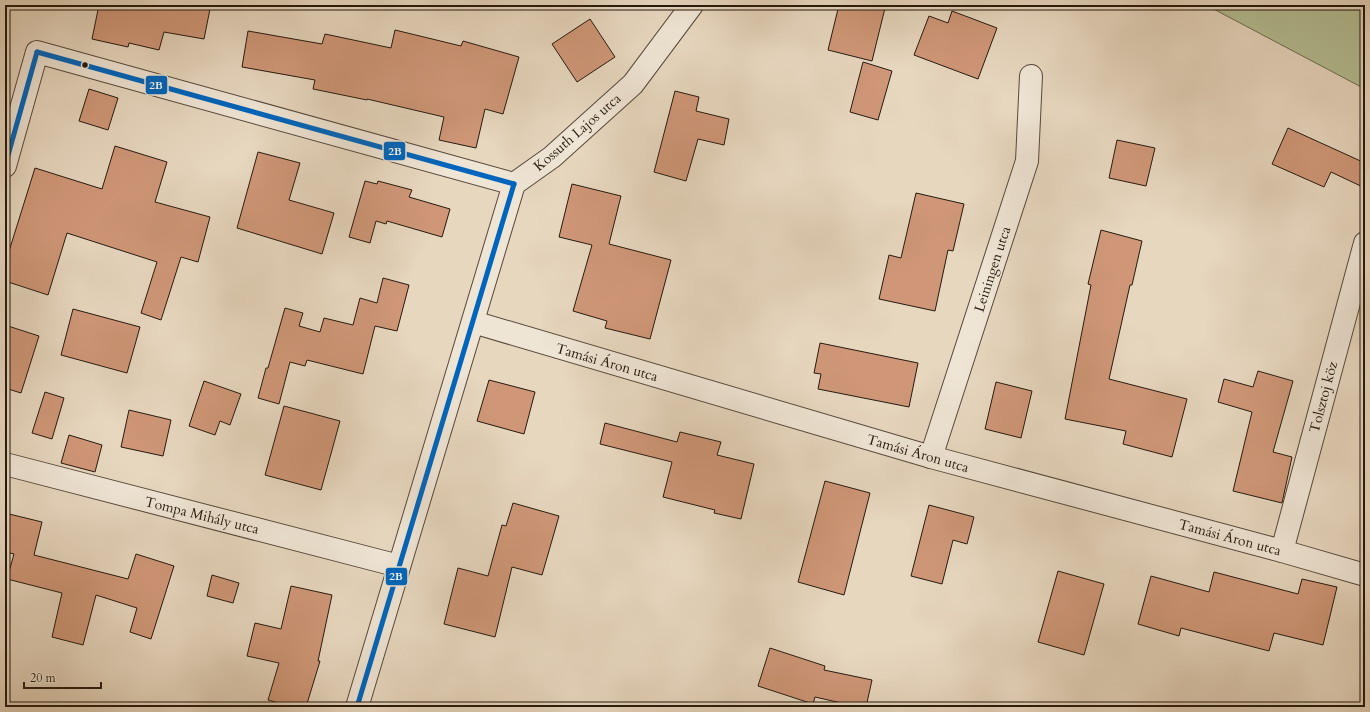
<svg xmlns="http://www.w3.org/2000/svg" width="1370" height="712" viewBox="0 0 1370 712" font-family="Cardo,serif">
<style>
.green{fill:#b4be93;stroke:#6c6c50}
.building{fill:#cf9778;stroke:#25190e}
.lines{fill:none;stroke-linecap:round;stroke-linejoin:round}
.minor-casing{stroke:#56483a;stroke-width:24}
.minor{stroke:#efe5d5;stroke-width:22}
.bus-1-casing{stroke:#efe5d5;stroke-width:8}
.bus-1{stroke:#0065bd;stroke-width:5}
.bus-dot{fill:#25190e;stroke:#efe5d5;stroke-width:1.5}
.labels{text-anchor:middle;stroke-width:3;stroke-linejoin:round;paint-order:stroke}
.street-label{font-size:14px;fill:#25190e;stroke:#efe5d5}
.line-badge{stroke:#efe5d5;stroke-width:1.5}
.badge-label{font-size:11px;text-anchor:middle;font-weight:bold;fill:#fff}
</style>
<rect width="100%" height="100%" fill="#e7d7bf"/>
<filter id="stains"><feTurbulence type="fractalNoise" baseFrequency=".005" numOctaves="4"/><feColorMatrix values="0 0 0 0 .2 0 0 0 0 .09 0 0 0 0 .02 0 0 0 .5 -.17"/></filter>
<radialGradient id="worn" r=".72"><stop offset=".6" stop-color="#630" stop-opacity="0"/><stop offset="1" stop-color="#630" stop-opacity=".3"/></radialGradient>
<!-- green -->
<path class="green" d="M1206 5H1365V89Z"/>
<!-- building -->
<g class="building">
<path d="M99 5H191L210 9 204 39 164 32 159 50 129 43 128 47 92 39Z"/>
<path d="M839 5H873L885 8 872 61 828 50Z"/>
<path d="M952 11 997 28 978 79 914 55 929 16 948 23Z"/>
<path d="M590 19 615 57 577 82 552 44Z"/>
<path d="M395 30 461 46 463 41 519 57 503 114 485 109 476 148 439 140 444 117 367 99V100L313 89 315 80 242 67 248 31 322 44 325 34 391 48Z"/>
<path d="M863 62 892 71 878 120 850 112Z"/>
<path d="M89 89 118 98 108 130 79 121Z"/>
<path d="M675 91 699 97 696 111 729 119 724 145 698 139 686 181 654 172Z"/>
<path d="M1288 128 1365 163V188L1331 172 1324 187 1272 164Z"/>
<path d="M1117 140 1155 148 1146 186 1109 178Z"/>
<path d="M115 146 167 162 155 202 210 217 198 262 181 257 161 320 141 313 157 262 67 233 48 295 5 281V264L35 168 102 189Z"/>
<path d="M258 152 300 163 289 200 334 213 322 254 237 228Z"/>
<path d="M365 181 377 184 378 181 412 190 409 197 450 209 442 237 387 221 386 224 376 221 370 243 349 237Z"/>
<path d="M572 184 621 196 609 244 671 260 650 339 605 328 607 321 573 311 592 245 559 237Z"/>
<path d="M916 193 964 204 953 251 948 250 935 311 879 299 889 255 901 258Z"/>
<path d="M1101 230 1142 241 1132 285H1130L1109 379 1187 399 1172 457 1123 444 1126 431 1065 419 1091 285 1088 284Z"/>
<path d="M383 278 409 285 397 331 375 326 363 374 307 360 305 366 290 362 279 404 258 398 266 368H268L285 308 303 313 299 326 320 332 324 318 353 325 360 298 377 303Z"/>
<path d="M73 309 140 327 127 373 61 355Z"/>
<path d="M5 325 39 336 21 393 5 388Z"/>
<path d="M820 343 918 363 909 407 818 389 821 374 814 373Z"/>
<path d="M1258 371 1293 381 1273 452 1292 457 1282 503 1233 491 1252 412 1218 402 1224 379 1253 387Z"/>
<path d="M489 380 535 392 524 434 477 421Z"/>
<path d="M204 381 241 394 230 425 220 421 215 435 189 426Z"/>
<path d="M996 382 1032 391 1021 438 985 429Z"/>
<path d="M45 392 64 398 52 439 32 433Z"/>
<path d="M284 406 340 421 321 490 265 475Z"/>
<path d="M129 410 171 420 163 456 121 447Z"/>
<path d="M605 423 677 442 680 432 721 442 717 455 754 464 741 519 714 513 715 510 663 497 672 462 600 444Z"/>
<path d="M69 435 102 445 95 472 61 463Z"/>
<path d="M825 481 870 493 844 595 798 582Z"/>
<path d="M513 503 559 516 542 575 512 567 495 637 444 624 458 568 488 576 502 525 506 526Z"/>
<path d="M929 505 974 517 967 544 953 540 942 584 911 576Z"/>
<path d="M5 513 42 522 34 555 128 579 136 554 174 566 151 639 130 632 137 608 96 595 83 645 52 637 62 593 7 579 14 554 5 552Z"/>
<path d="M1058 571 1104 584 1084 655 1038 642Z"/>
<path d="M1214 572 1298 594 1302 579 1337 587 1323 645 1274 633 1269 651 1181 628 1179 636 1138 624 1151 576 1209 592Z"/>
<path d="M212 575 239 583 233 603 207 596Z"/>
<path d="M291 586 332 595 318 661H320L306 707H293L268 700 279 663 247 656 255 623 281 629Z"/>
<path d="M770 648 825 666 824 670 872 680 866 707H859L815 697 813 704 758 686Z"/>
</g>
<g class="lines">
<!-- minor casing -->
<g class="minor-casing">
<g id="minor">
<path d="M5 166 37 52 514 184"/>
<path d="M473 322 931 457 1282 551 1365 575"/>
<path d="M931 457 1027 161 1031 76"/>
<path d="M5 464 399 566"/>
<path d="M1282 551 1365 243"/>
<path d="M357 707 514 184 552 157 633 84 692 5"/>
</g>
</g>
<!-- minor -->
<use href="#minor" class="minor"/>
<!-- bus-1 casing -->
<g class="bus-1-casing">
<g id="bus-1">
<path d="M37 52 514 184"/>
<path d="M5 166 37 52"/>
<path d="M357 707 514 184"/>
</g>
</g>
<!-- bus-1 -->
<use href="#bus-1" class="bus-1"/>
</g>
<!-- markers -->
<circle class="bus-dot" cx="85" cy="65" r="3.5"/>
<g class="labels">
<!-- street labels -->
<g class="street-label">
<text transform="translate(577 132) rotate(-41)" y="5">Kossuth Lajos utca</text>
<text transform="translate(992 269) rotate(-72)" y="5">Leiningen utca</text>
<text transform="translate(607 362) rotate(16)" y="5">Tamási Áron utca</text>
<text transform="translate(1323 397) rotate(-75)" y="5">Tolsztoj köz</text>
<text transform="translate(918 453) rotate(16)" y="5">Tamási Áron utca</text>
<text transform="translate(202 515) rotate(14)" y="5">Tompa Mihály utca</text>
<text transform="translate(1230 537) rotate(15)" y="5">Tamási Áron utca</text>
</g>
</g>
<g class="line-badge">
<rect x="145" y="75" width="23" height="20" rx="4" fill="#0065bd"/>
<rect x="383" y="141" width="23" height="20" rx="4" fill="#0065bd"/>
<rect x="385" y="567" width="23" height="19" rx="4" fill="#0065bd"/>
</g>
<g class="badge-label">
<text x="156" y="89">2B</text>
<text x="395" y="155">2B</text>
<text x="396" y="580">2B</text>
</g>
<!-- margin -->
<rect width="1370" height="712" fill="none" stroke="#e7d7bf" stroke-width="20"/>
<rect x="6" y="6" width="1358" height="700" fill="none" stroke="#25190e" stroke-width="2"/>
<rect x="10" y="10" width="1350" height="692" fill="none" stroke="#25190e"/>
<!-- scale -->
<path d="M24 682v6h77v-6" fill="none" stroke="#25190e" stroke-width="2"/>
<text x="30" y="682" font-size="12" fill="#25190e" stroke="#efe5d5" stroke-width="3" paint-order="stroke">20 m</text>
<rect width="100%" height="100%" filter="url(#stains)"/>
<rect width="100%" height="100%" fill="url(#worn)"/>
</svg>
